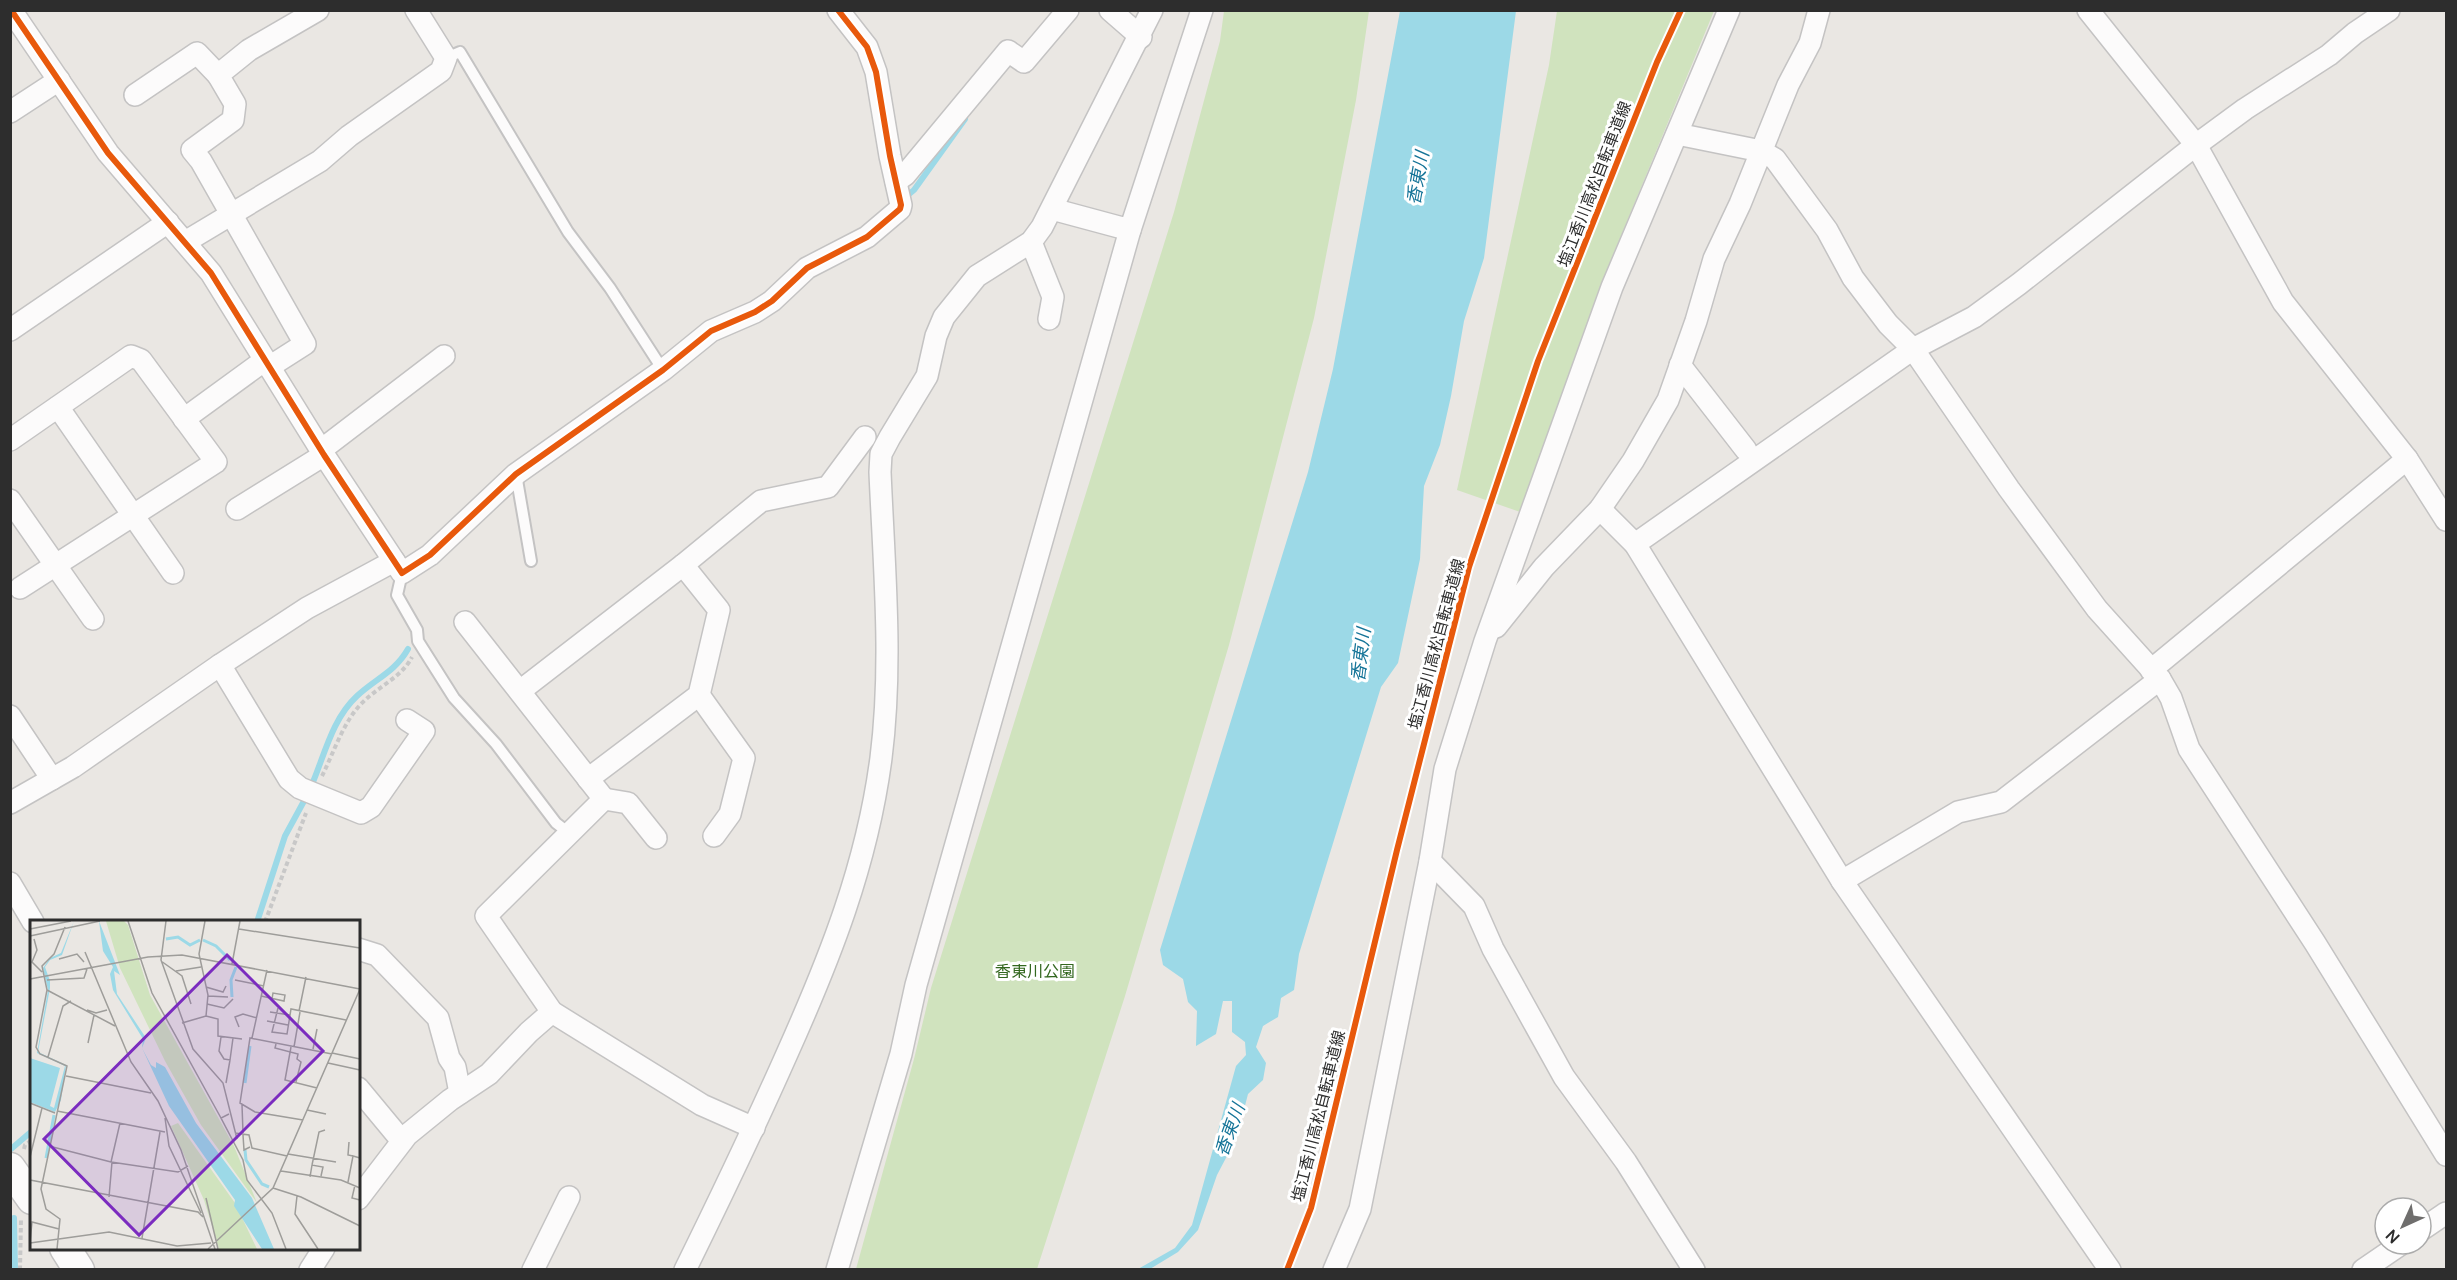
<svg xmlns="http://www.w3.org/2000/svg" width="2457" height="1280" viewBox="0 0 2457 1280" font-family="Manrope,'Noto Sans JP',sans-serif">
<style>
.green{fill:#d0e3be}
.water{fill:#9cd9e7}
.lines{fill:none;stroke-linecap:round;stroke-linejoin:round}
.stream{stroke:#9cd9e7;stroke-width:6}
.service-casing{stroke:#c4c3c3;stroke-width:14}
.minor-casing{stroke:#c4c3c3;stroke-width:24}
.secondary-casing{stroke:#c4c3c3;stroke-width:33}
.path{stroke:#c8c8c8;stroke-width:4;stroke-dasharray:4.5 3;stroke-linecap:butt}
.service{stroke:#fcfbfb;stroke-width:10}
.minor{stroke:#fcfbfb;stroke-width:21}
.secondary{stroke:#fcfbfb;stroke-width:30}
.cycleway-casing{stroke:#fff;stroke-width:10}
.cycleway{stroke:#e8590c;stroke-width:6}
.labels{text-anchor:middle;stroke-width:6;stroke-linejoin:round;paint-order:stroke}
.street-label{font-size:16px;fill:#2d2d2d;stroke:#fff}
.park-label{font-size:16px;fill:#33671f;stroke:#fff}
.water-label{font-size:18px;font-style:italic;fill:#157498;stroke:#fff}
.inset-river{fill:none;stroke:#9cd9e7;stroke-width:3}
.inset-road{fill:none;stroke:#9e9d9a;stroke-width:1.5}
.view{fill:#7b2cbf;fill-opacity:0.15;stroke:#7b2cbf;stroke-width:3}
.inset-edge{fill:none;stroke:#2d2d2d;stroke-width:3}
</style>
<rect width="100%" height="100%" fill="#eae7e3"/>
<!-- green -->
<g class="green">
<path d="M1224 11H1369L1356 100 1314 318 1229 645 1125 996 1037 1269H856L914 1059 931 988 1174 212 1220 41Z"/>
<path d="M1557 11H1714L1602 282 1523 513 1457 490 1549 65Z"/>
</g>
<!-- water -->
<path class="water" d="M1400 11H1516L1484 258 1464 321 1451 396 1440 445 1424 486 1420 559 1398 663 1381 687 1299 954 1294 990 1281 998 1278 1017 1263 1026 1256 1047 1266 1063 1263 1080 1248 1094 1237 1137 1217 1175 1198 1230 1178 1252 1150 1269H1138L1175 1248 1192 1225 1236 1066 1246 1055 1245 1042 1232 1032V1001H1223L1216 1034 1196 1046 1197 1011 1188 1002 1183 979 1163 965 1160 950 1308 472 1333 369Z"/>
<g class="lines">
<!-- stream -->
<g class="stream">
<path d="M903 199 914 190 965 119"/>
<path d="M313 782C325 753 333 718 357 696 375 679 395 672 408 649"/>
<path d="M257 922 285 836 304 801"/>
<path d="M11 1149 32 1131"/>
<path d="M14 1218 15 1270"/>
</g>
<!-- service casing -->
<g class="service-casing">
<g id="service">
<path d="M446 58 460 52 568 232 610 288 663 370"/>
<path d="M516 474 531 561"/>
<path d="M402 573 397 595 417 630 418 641 454 698 496 744 556 823 569 833"/>
</g>
</g>
<!-- minor casing -->
<g class="minor-casing">
<g id="minor">
<path d="M11 10 108 153 211 273 324 455 402 573 430 555 516 474 663 370 711 331 755 312 772 301 807 268 867 237 900 209 901 205 890 156 876 72 867 47 838 10"/>
<path d="M1110 10 1141 37"/>
<path d="M2088 10 2196 145 2283 302 2407 459 2446 520"/>
<path d="M135 95 197 53 218 75"/>
<path d="M10 112 59 80"/>
<path d="M1677 134 1761 151 1775 159 1827 230 1853 278 1888 324 1913 349 2009 489 2097 609 2160 679 2171 698 2189 749 2315 943 2446 1155"/>
<path d="M896 181 905 175 1008 51 1024 62 1068 10"/>
<path d="M1052 209 1130 230 1202 10"/>
<path d="M185 242 320 161 349 136 441 71 446 58 416 10"/>
<path d="M1031 242 1053 297 1049 319"/>
<path d="M10 330 168 222"/>
<path d="M1680 365 1746 450"/>
<path d="M269 367 305 344 201 161 192 150 233 120 235 104 218 75 249 50 318 10"/>
<path d="M58 407 173 573"/>
<path d="M184 419 265 360"/>
<path d="M10 440 131 356 141 360 216 462 20 588"/>
<path d="M321 450 444 356"/>
<path d="M10 500 93 619"/>
<path d="M237 509 324 455"/>
<path d="M1600 509 1635 544 1842 881 2110 1270"/>
<path d="M1635 544 1913 349 1974 317 2019 284 2196 145 2245 109 2329 55 2355 33 2389 10"/>
<path d="M683 565 761 501 828 487 865 437"/>
<path d="M465 622 604 799 486 916 552 1012 702 1105 754 1128"/>
<path d="M1496 627 1544 567 1600 509 1633 461 1668 400 1696 321 1714 259 1740 204 1788 85 1810 43 1819 10"/>
<path d="M220 665 289 779 300 788 361 813 371 807 424 731 407 720"/>
<path d="M2151 670 2407 459"/>
<path d="M520 691 683 565 719 610 699 695 588 779"/>
<path d="M699 695 744 758 730 814 714 836"/>
<path d="M10 716 52 779"/>
<path d="M604 799 628 803 656 838"/>
<path d="M10 803 73 767 220 665 307 608 394 561"/>
<path d="M1430 861 1474 906 1493 949 1564 1077 1626 1162 1694 1270"/>
<path d="M1842 881 1958 812 2001 802 2160 679"/>
<path d="M10 883 33 922"/>
<path d="M358 949 377 955 438 1018 449 1058 455 1067 460 1093"/>
<path d="M358 1088 402 1141"/>
<path d="M358 1199 407 1135 450 1100 489 1074 529 1032 552 1012"/>
<path d="M2421 1230 2446 1213"/>
<path d="M310 1270 324 1248"/>
<path d="M533 1270 569 1197"/>
<path d="M685 1270C720 1199 754 1128 786 1056 830 958 867 865 881 758 893 663 884 567 880 472L881 454 890 437 927 376 936 336 944 317 977 276 1031 242 1042 227 1152 10"/>
<path d="M837 1270 901 1054 916 985 1130 230"/>
<path d="M1334 1270 1360 1209 1430 861 1445 769 1485 641 1612 287 1729 10"/>
<path d="M2363 1270 2401 1244"/>
</g>
</g>
<!-- secondary casing -->
<g class="secondary-casing">
<g id="secondary">
<path d="M10 1168 32 1199"/>
<path d="M65 1248 79 1270"/>
</g>
</g>
<!-- path -->
<g class="path">
<path d="M322 776C334 752 344 720 363 702 379 686 402 677 412 657"/>
<path d="M265 922 306 813"/>
<path d="M24 1149 25 1145 32 1140"/>
<path d="M20 1270 21 1219"/>
</g>
<!-- service -->
<use href="#service" class="service"/>
<!-- minor -->
<use href="#minor" class="minor"/>
<!-- secondary -->
<use href="#secondary" class="secondary"/>
<!-- cycleway casing -->
<g class="cycleway-casing">
<g id="cycleway">
<path d="M11 10 108 153 211 273 324 455 402 573 430 555 516 474 663 370 711 331 755 312 772 301 807 268 867 237 900 209 901 205 890 156 876 72 867 47 838 10"/>
<path d="M1287 1270 1311 1208 1397 850 1469 567 1538 361 1657 62 1681 10"/>
</g>
</g>
<!-- cycleway -->
<use href="#cycleway" class="cycleway"/>
</g>
<g class="labels">
<!-- street labels -->
<g class="street-label">
<text transform="translate(1594 184) rotate(-69)" y="6">塩江香川高松自転車道線</text>
<text transform="translate(1436 644) rotate(-75)" y="6">塩江香川高松自転車道線</text>
<text transform="translate(1318 1116) rotate(-76)" y="6">塩江香川高松自転車道線</text>
</g>
<!-- park labels -->
<g class="park-label">
<text x="1035" y="977">香東川公園</text>
</g>
<!-- water labels -->
<g class="water-label">
<text transform="translate(1418 178) rotate(-80)" y="6">香東川</text>
<text transform="translate(1361 655) rotate(-83)" y="6">香東川</text>
<text transform="translate(1230 1130) rotate(-70)" y="6">香東川</text>
</g>
</g>
<!-- overview -->
<g transform="translate(30 920)">
<rect width="330" height="330" fill="#eae7e3"/>
<path d="M76 1H94L98 5 120 75 204 226 227 283 171 205 135 141 90 48ZM148 203 205 283 227 329H189L174 280 141 206Z" fill="#d0e3be"/>
<path d="M44 1 32 35 20 40 15 47 20 61V68L8 132 36 145 31 180 25 192 0 182V138L30 148 20 186 24 188 35 146 7 133 18 70 13 48 20 38 31 33ZM69 1 90 55 84 51 87 74 116 118 112 128 121 145 126 148V142L135 147 166 203 222 278 244 329H232L204 286 205 280 139 186 112 128 113 119 83 70 80 54 83 47 73 31Z" fill="#9cd9e7"/>
<path class="inset-river" d="M136 19 148 17 160 25 170 20M173 20 186 26 200 40M202 77 201 60 206 47M215 163 220 126M215 230 216 240 232 264 239 267M16 238 24 195"/>
<path class="inset-road" d="M98 1 122 73 191 198M136 1 131 40 163 129 193 163 207 219M175 1 169 34 178 75 176 96M0 9 41 1M209 9 330 28M0 16 70 1M4 19 7 30 2 42 12 52M55 32 101 142 128 181 151 230 185 329M29 39 47 34 54 42M131 41 152 56 161 84M202 44 210 1M146 51 171 47M0 59 118 37 152 35 330 69M17 60 54 58 57 49M205 60 234 66M176 67 193 72 196 66M17 70 85 106M178 76 198 77M231 76 254 81 255 75 243 73 242 79M177 84 194 88 203 79M248 88 242 112 257 114 261 89 316 100M57 90 66 93 77 90M269 91 276 57M240 92 260 95M237 101 258 105M152 103 176 96 188 99V116L212 119M209 107 205 97 213 94 227 98M191 117 189 131 194 139 200 140 203 118M222 118 237 50M58 123 64 95M246 124 245 128 268 134 267 139 271 142 266 162M261 127 255 160 287 168M264 127 270 92M283 129 287 109M302 133 330 139M18 137 33 86 41 81M298 143 330 150M36 156 121 173M196 163 200 140M0 183 25 193M212 185 213 213M277 190 296 194M27 191 135 212M199 194 191 198 213 240 217 260 242 293 256 329M135 198 139 226 171 293M273 200 225 192 210 183 220 118 302 134M205 213 219 215 222 228 257 236M213 215 214 230 220 227M319 222 318 235 323 236M19 226 81 242 148 252 158 246M258 234 306 242M0 237 12 188M81 242 90 203M282 245 289 212 295 210M251 251 311 260 330 268M280 257 282 245 293 247 291 256M0 260 168 292 173 297M318 262 323 236 330 238M325 265 322 278 330 280M243 268 271 277 330 306M267 276 265 294 288 329M79 277 82 242M176 278 188 329M112 318 130 212M0 322 2 302 29 309M0 323 79 312 147 326 181 323M27 329 30 299 16 289 11 269 37 146 10 134 6 127 17 70 12 46 24 34 35 7M178 329 243 268 330 69"/>
<path class="view" d="M197 35 293 131 109 315 14 219Z"/>
<rect width="330" height="330" class="inset-edge"/>
</g>
<!-- border -->
<rect width="2457" height="1280" fill="none" stroke="#2d2d2d" stroke-width="24"/>
<!-- north arrow -->
<g transform="translate(2403 1226) rotate(225)"><circle r="28" fill="#ffffff" stroke="#ababab" stroke-width="1.5"/>
<path d="M0-4.5L10 22L0 15L-10 22Z" fill="#6f6e6d"/>
<text y="-9" font-size="16" font-weight="bold" text-anchor="middle" fill="#2d2d2d">N</text>
</g>
</svg>
